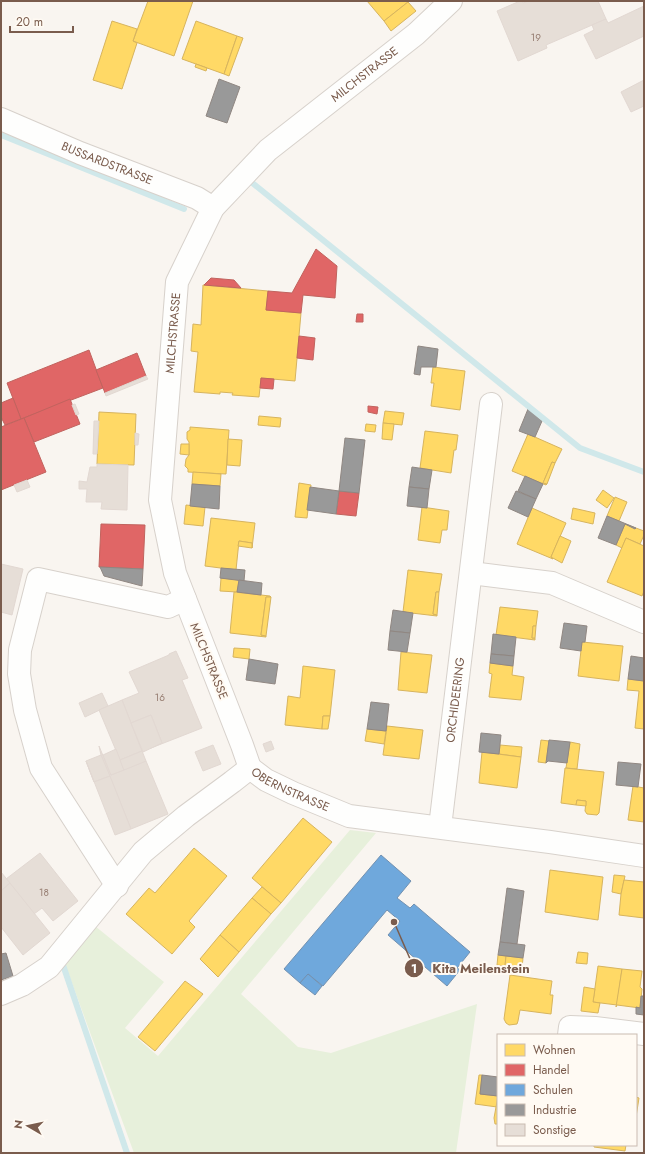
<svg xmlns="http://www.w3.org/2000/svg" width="645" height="1154" viewBox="0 0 645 1154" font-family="Jost,sans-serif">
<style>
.green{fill:#e7f0db}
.homes{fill:#ffd966;stroke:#d7b45e}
.shops{fill:#e06666;stroke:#c1635e}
.schools{fill:#6fa8dc;stroke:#7291b1}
.industry{fill:#999;stroke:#908782}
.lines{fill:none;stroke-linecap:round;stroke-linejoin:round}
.stream{stroke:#d0e8ea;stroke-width:6}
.building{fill:#e6ded7;stroke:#e2d8d2}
.minor-casing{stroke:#d7d1cb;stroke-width:24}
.minor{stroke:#fefefd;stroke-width:22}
.labels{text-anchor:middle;stroke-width:4;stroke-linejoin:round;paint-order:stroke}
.number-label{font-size:10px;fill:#977e72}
.street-label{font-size:12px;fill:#7a5c4d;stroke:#fffaf3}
.leader{fill:none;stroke:#7a5c4d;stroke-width:1.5}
.callout-dot{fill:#7a5c4d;stroke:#fffaf3;stroke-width:1.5}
.mark-label{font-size:12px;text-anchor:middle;font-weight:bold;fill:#fff}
.callout-label{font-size:13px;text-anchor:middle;font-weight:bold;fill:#7a5c4d;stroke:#fffaf3;stroke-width:4;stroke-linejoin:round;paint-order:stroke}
</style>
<rect width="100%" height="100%" fill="#f9f5f0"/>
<!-- green -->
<path class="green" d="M350 830 376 833 241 994 298 1047 331 1053 477 1004 456 1153H134L64 961 95 926 164 982 125 1028 158 1056Z"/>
<!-- homes -->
<g class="homes">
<path d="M148 1H193L174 56 133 41Z"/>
<path d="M367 1H408V2L384 21Z"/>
<path d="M408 2 416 11 391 31 384 21Z"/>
<path d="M112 21 137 29 133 41 137 43 122 89 93 80Z"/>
<path d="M196 21 237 36 224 74 182 59Z"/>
<path d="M237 36 243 38 229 76 224 74Z"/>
<path d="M196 64 207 68 206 71 195 67Z"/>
<path d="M203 285 268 291 266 310 301 313 295 381 261 378 259 397 232 395 233 393 220 392V394L194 392 198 352 191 351 193 324 201 325Z"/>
<path d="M433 367 465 371 460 410 431 406 434 383H431Z"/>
<path d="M385 411 404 413 402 425 383 423Z"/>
<path d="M99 412 136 414 134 465 97 464Z"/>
<path d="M259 416 281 418 280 427 258 425Z"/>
<path d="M383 423 394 424 392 440 382 439Z"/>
<path d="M366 424 376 425 375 432 365 431Z"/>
<path d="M190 427 229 430 226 474 188 472V469L185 466 186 459 189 455V442L187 439V432L190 430Z"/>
<path d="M425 431 458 435 456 450H454L451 473 420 468Z"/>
<path d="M528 434 562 449 555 463 552 462 543 483 547 484 546 485 512 471Z"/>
<path d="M228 439 242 440 240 466 227 465Z"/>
<path d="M181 444H189V455L180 454Z"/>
<path d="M552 462 555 463 547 484 543 483Z"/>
<path d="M193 472 221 474 220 486 192 484Z"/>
<path d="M299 483 311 485 307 518 295 517Z"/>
<path d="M603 490 614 498 607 508 596 500Z"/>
<path d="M615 497 627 502 619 521 607 516Z"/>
<path d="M186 505 205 507 203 526 184 524Z"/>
<path d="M422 507 449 511 447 530H442L440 543 418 540Z"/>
<path d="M532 508 566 523 551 557 553 559 517 544Z"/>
<path d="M573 508 595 513 593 524 571 519Z"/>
<path d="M211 518 255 523 252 548V543L239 541 236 570 205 566Z"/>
<path d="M625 524 644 531V535L640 544 626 538 622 548 616 545Z"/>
<path d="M560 536 571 541 562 563 551 557Z"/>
<path d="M626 538 644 546V591L642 596 607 582Z"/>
<path d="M239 541 252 543V548L238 546Z"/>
<path d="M408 570 442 574 439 592H436L433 614 437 615V616L403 612Z"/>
<path d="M221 578 239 580 237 592 220 591Z"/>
<path d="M234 592 270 596 271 597H266L261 635 266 636V637L230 633Z"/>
<path d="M436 592H439L437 615 433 614Z"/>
<path d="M266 597H271L266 636 261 635Z"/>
<path d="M500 607 538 611 536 626H533L532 638H535V640L496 635Z"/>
<path d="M533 626H536L535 638H532Z"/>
<path d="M582 642 623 646 619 681 578 676Z"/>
<path d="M234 648 250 649 249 659 233 657Z"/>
<path d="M401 652 432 655 427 693 398 690Z"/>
<path d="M490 663 513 666 512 675 524 677 521 700 489 697 492 674 489 673Z"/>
<path d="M303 666 335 670 330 716H323L322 729 285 725 288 696 300 698Z"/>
<path d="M628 679 644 681V729L635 728 639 691 627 690Z"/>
<path d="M323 716H330L328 729H322Z"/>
<path d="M387 726 423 730 419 759 383 755Z"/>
<path d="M367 729 386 731 384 744 365 741Z"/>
<path d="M541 740 549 741 546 763 538 762Z"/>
<path d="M570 742 580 744 577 769 566 768Z"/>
<path d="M500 745 522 747 521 757 499 754Z"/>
<path d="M482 752 521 757 517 788 479 783Z"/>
<path d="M565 768 604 772 599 813 597 815 587 814 585 811 586 801 577 800 576 805 561 803Z"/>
<path d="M633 786 644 788V822L628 820Z"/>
<path d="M577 800 586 801V806L576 805Z"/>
<path d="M303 818 332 842 281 903 252 878Z"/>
<path d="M194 848 227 876 189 921 195 927 172 954 126 914 149 888 155 893Z"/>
<path d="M550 870 603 877 598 920 545 912Z"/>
<path d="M614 875 625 876 621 894 612 892Z"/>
<path d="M624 880 644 882V918L619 915 621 894Z"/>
<path d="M262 887 281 903 271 914 252 898Z"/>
<path d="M252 898 271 914 239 952 220 935Z"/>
<path d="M220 935 239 952 218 977 200 959Z"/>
<path d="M578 952 588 953 587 964 576 963Z"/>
<path d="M498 955 506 956 505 966 497 965Z"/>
<path d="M506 956 523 958 522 968 505 966Z"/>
<path d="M598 966 622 969 617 1005 593 1002Z"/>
<path d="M622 969 642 971 640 987 642 989 640 1008 617 1005 616 1007Z"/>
<path d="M510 975 552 981 550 995H553L551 1014 520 1010 518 1021 517 1024 509 1025 506 1023 504 1019Z"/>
<path d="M185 981 203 994 155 1051 138 1037Z"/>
<path d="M584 987 595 989 593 1002 600 1003 598 1013 581 1011Z"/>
<path d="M479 1075H482L480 1094 498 1096 497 1107 475 1104Z"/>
<path d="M498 1096V1124H495L494 1118Z"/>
<path d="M636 1097 639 1098 636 1117Z"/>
<path d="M594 1145H626L625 1151 594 1147Z"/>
</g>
<!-- shops -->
<g class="shops">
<path d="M316 249 337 266 335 298 303 295 301 313 266 310 268 291 292 293Z"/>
<path d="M211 278 234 280 241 288 204 285Z"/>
<path d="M357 314H363V322H356Z"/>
<path d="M299 336 315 338 313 360 297 358Z"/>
<path d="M89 350 103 388 21 419 7 383Z"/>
<path d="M137 353 146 376 105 393 96 370Z"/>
<path d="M261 378 274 379 273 389 260 388Z"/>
<path d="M13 398 21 419 5 425 1 417V403Z"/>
<path d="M70 399 80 424 34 442 24 418Z"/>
<path d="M368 406 378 407 377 414 368 412Z"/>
<path d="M24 418 46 472 1 490V427Z"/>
<path d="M339 491 359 493 356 516 336 514Z"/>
<path d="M101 524 145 525 143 569 99 567Z"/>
</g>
<!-- schools -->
<g class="schools">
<path d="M381 855 411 881 397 898 410 908 414 904 470 952 457 968 460 970 447 986 388 935 400 921 387 910 323 986 308 974 300 983 284 969Z"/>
<path d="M308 974 322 986 315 995 300 983Z"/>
</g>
<!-- industry -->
<g class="industry">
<path d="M219 79 240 87 227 123 206 116Z"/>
<path d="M418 346 438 349 436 367H421L420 375 414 374Z"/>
<path d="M528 409 542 421 535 437 519 431Z"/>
<path d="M345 438 365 440 359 493 339 491Z"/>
<path d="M412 467 432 470 429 489 409 487Z"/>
<path d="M525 476 543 484 536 499 518 491Z"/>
<path d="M192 484 220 486 219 509 190 506Z"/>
<path d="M310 487 339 491 336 514 307 510Z"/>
<path d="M409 487 429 489 427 508 407 506Z"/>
<path d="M516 491 536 499 528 517 508 508Z"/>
<path d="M607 516 636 528 635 529 625 524 616 545 598 538Z"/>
<path d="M100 567 143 569 142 586 104 576Z"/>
<path d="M221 568 245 570 244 581 220 578Z"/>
<path d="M239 580 262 583 261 595 237 592Z"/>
<path d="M393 610 413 613 410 633 390 631Z"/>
<path d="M564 623 587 626 585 642H582L581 651 560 648Z"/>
<path d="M390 631 410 633 407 652 388 650Z"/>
<path d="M493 634 516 637 514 656 491 654Z"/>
<path d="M491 654 514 656 513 666 490 663Z"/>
<path d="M631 656 644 658V681L628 679Z"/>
<path d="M249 659 278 664 275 684 246 680Z"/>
<path d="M371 702 389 704 386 731 367 729Z"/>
<path d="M481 733 501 735 499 754 479 752Z"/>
<path d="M549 740 570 742 567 763 548 761 546 763Z"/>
<path d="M618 762 641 764 638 787 616 785Z"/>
<path d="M507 888 524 891 517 944 500 942Z"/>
<path d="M500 942 525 945 523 958 498 955Z"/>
<path d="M6 953 13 976 1 980V954Z"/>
<path d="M641 996H644V1015L636 1014V1007L640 1008Z"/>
<path d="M482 1075 498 1077V1096L480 1094Z"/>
</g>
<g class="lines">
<!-- stream -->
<g class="stream">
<path d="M1 135 184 209"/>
<path d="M250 181 580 448 644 472"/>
<path d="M63 965 127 1153"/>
</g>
</g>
<!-- building -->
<g class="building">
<path d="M520 1H522L523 3 528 1H598L606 19 546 45 547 48 518 61 497 11Z"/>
<path d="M644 6V36L596 59 584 35 594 30 592 25 606 19 608 23Z"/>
<path d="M644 80V106L631 112 621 92Z"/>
<path d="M146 376 148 379 106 396 105 393Z"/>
<path d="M75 404 79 414 76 415 72 405Z"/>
<path d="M94 421H99L97 454H93Z"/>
<path d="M135 433 139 434 138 445H135Z"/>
<path d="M97 464 128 465 127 510 101 509 102 502H86L87 489H79V481L87 482 90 467H97Z"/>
<path d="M27 480 30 487 17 492 14 485Z"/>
<path d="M1 564 23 569 12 615 1 612Z"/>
<path d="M176 651 188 678 182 680 202 728 151 748V747L162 743 151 715 131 723 122 700 139 693 129 672 169 655V654Z"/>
<path d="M102 693 108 706 85 717 79 703Z"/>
<path d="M122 700 142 751 120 760 99 710Z"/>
<path d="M151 715 162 743 143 752 131 723Z"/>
<path d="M271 741 274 749 266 752 263 744Z"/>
<path d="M213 745 221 764 203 771 195 752Z"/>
<path d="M99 746 111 775 146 761 168 814 131 829 101 755Z"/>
<path d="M116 749 124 770 111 775 103 755Z"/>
<path d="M142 751 146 761 124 770 120 760Z"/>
<path d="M101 755 110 776 94 782 86 761Z"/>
<path d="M86 761 94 782 110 776 131 829 115 835Z"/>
<path d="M40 853 78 901 53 921 42 908 34 914 6 879Z"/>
<path d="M1 872 10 883 1 891Z"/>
<path d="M10 883 50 933 23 955 1 927V891Z"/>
</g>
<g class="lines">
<!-- minor casing -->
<g class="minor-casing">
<g id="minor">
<path id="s1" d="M1 119 80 153 197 198 213 208"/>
<path d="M471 573 552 583 644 622"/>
<path id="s2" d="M250 768 242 745 175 573 160 500 177 282 213 208 268 150 416 34 451 1"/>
<path id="s3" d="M250 768 266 780 293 793 349 816 550 842 644 856"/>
<path id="s4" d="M440 827 491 404"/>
<path d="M117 886 41 768 25 710 19 674 20 650 38 579 168 607 185 599"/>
<path d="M1 994 22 985 49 967 143 852 186 816 232 782 250 768"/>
<path d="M569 1035 570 1027 595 1028 644 1034"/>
</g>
</g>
<!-- minor -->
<use href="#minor" class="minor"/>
</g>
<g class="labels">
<!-- number labels -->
<g class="number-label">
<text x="536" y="41">19</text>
<text x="160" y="701">16</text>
<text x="44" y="896">18</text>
</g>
<!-- street labels -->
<g class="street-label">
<text dy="4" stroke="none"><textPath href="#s2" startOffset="787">MILCHSTRASSE</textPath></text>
<text dy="4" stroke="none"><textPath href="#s1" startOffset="115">BUSSARDSTRASSE</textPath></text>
<text dy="4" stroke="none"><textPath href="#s2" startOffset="451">MILCHSTRASSE</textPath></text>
<text transform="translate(209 661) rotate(68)" y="4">MILCHSTRASSE</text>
<text dy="4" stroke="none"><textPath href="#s4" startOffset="128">ORCHIDEERING</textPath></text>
<text dy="4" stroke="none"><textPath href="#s3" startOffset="46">OBERNSTRASSE</textPath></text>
</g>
</g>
<!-- callouts -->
<path class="leader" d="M394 922L414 968"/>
<g class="callout-dot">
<circle cx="394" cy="922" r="4"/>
<circle cx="414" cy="968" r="10"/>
</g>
<g class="mark-label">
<text x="414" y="973">1</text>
</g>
<g class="callout-label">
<text x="481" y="973">Kita Meilenstein</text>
</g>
<!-- border -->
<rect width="645" height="1154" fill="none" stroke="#7a5c4d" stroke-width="4"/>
<!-- legend -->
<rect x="497" y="1034" width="140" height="112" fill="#fffaf3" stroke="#cabbb1"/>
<rect x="505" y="1044" width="20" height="12" fill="#ffd966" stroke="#cabbb1"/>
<text x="533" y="1054" font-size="12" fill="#7a5c4d">Wohnen</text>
<rect x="505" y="1064" width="20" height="12" fill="#e06666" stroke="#cabbb1"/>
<text x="533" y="1074" font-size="12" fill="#7a5c4d">Handel</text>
<rect x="505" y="1084" width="20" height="12" fill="#6fa8dc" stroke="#cabbb1"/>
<text x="533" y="1094" font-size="12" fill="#7a5c4d">Schulen</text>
<rect x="505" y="1104" width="20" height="12" fill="#999999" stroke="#cabbb1"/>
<text x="533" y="1114" font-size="12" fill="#7a5c4d">Industrie</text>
<rect x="505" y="1124" width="20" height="12" fill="#e6ded7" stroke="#cabbb1"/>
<text x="533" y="1134" font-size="12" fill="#7a5c4d">Sonstige</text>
<!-- north arrow -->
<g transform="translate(28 1126) rotate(279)" stroke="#fffaf3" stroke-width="3" paint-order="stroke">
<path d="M0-3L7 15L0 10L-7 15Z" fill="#7a5c4d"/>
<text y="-6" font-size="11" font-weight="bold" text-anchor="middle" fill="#7a5c4d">N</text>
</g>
<!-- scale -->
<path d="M10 26v6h63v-6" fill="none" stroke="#7a5c4d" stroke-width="2"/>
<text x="16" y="26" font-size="12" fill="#7a5c4d" stroke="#fffaf3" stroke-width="3" paint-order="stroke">20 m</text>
</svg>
